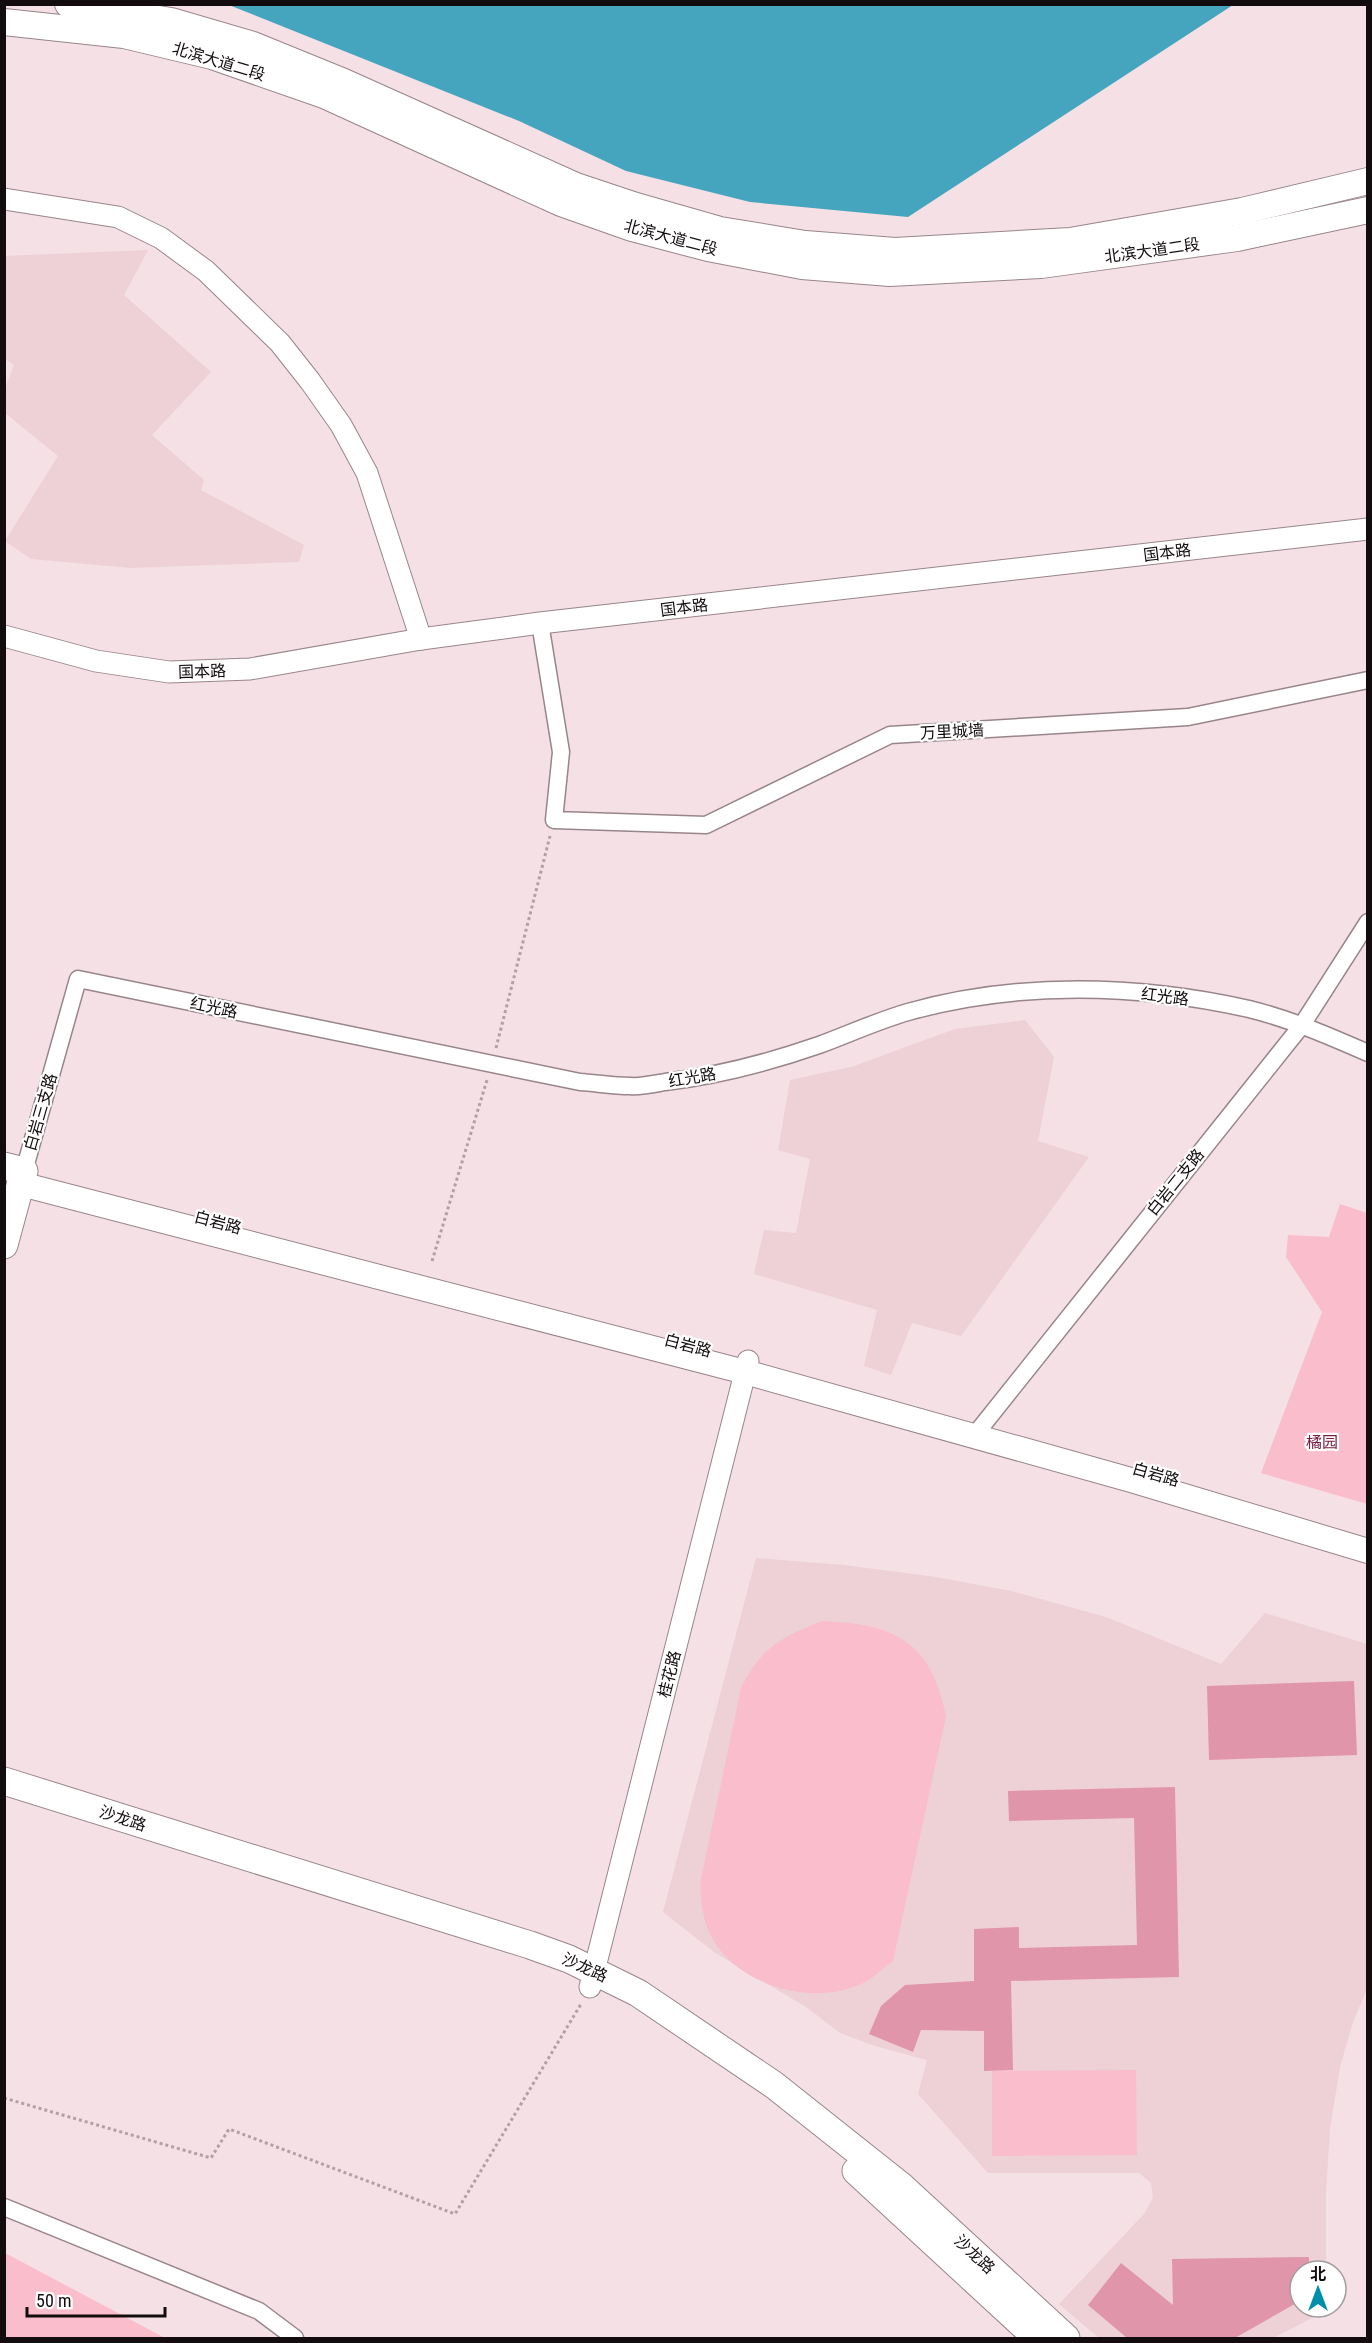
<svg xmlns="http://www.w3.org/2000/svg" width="1372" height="2343" viewBox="0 0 1372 2343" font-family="'Roboto Condensed','Noto Sans SC',sans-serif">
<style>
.built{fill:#eed0d7}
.green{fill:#f9bdcc}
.water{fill:#46a5be}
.building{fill:#e195aa}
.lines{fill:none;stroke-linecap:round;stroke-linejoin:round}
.minor-casing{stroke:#98858a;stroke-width:19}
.tertiary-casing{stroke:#98858a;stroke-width:23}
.secondary-casing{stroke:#98858a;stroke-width:26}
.primary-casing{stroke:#98858a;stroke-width:28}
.trunk-casing{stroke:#98858a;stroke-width:29}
.path{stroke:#b1a0a4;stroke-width:3;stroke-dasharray:3 3;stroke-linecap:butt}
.minor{stroke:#fff;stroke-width:16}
.tertiary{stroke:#fff;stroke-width:21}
.secondary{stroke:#fff;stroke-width:24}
.primary{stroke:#fff;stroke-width:26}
.trunk{stroke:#fff;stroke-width:27}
.labels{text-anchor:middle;stroke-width:4.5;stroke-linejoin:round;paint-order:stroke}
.street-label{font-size:16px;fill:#130c0e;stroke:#fff}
.park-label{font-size:16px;fill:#792042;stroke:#fff}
</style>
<rect width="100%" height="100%" fill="#f5e0e5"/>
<!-- built -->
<g class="built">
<path d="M148 250 124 295 211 372 152 435 204 480 201 490 304 545 299 562 131 568 31 559 5 541 58 456 5 413V389L14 365 5 359V256Z"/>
<path d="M1025 1020 1054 1057 1038 1141 1089 1157 961 1336 912 1323 891 1375 864 1366 877 1310 754 1274 764 1230 796 1233 810 1159 778 1150 790 1080 851 1067 955 1029Z"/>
<path d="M756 1558 844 1565 936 1577 1011 1591 1106 1617 1221 1664 1265 1613 1367 1644V1989L1353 2022 1340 2067 1330 2129 1326 2192V2271H1300V2307H1328V2310L1273 2338H1099L1059 2304 1144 2214 1153 2198 1151 2183 1139 2173H988L918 2094 927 2060 875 2046 840 2033 806 2007 714 1952 663 1912Z"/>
</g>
<!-- green -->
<g class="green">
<path d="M1340 1204 1367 1213V1504L1261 1473 1322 1312 1286 1257 1288 1235 1329 1237Z"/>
<path d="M822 1621C895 1624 931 1641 946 1716L893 1961C883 1968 874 1978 863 1983 815 2007 739 1987 712 1938 703 1922 701 1902 700 1884L741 1688C762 1646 781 1638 822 1621Z"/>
<path d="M1136 2070 1137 2155 992 2156V2071Z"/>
<path d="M4 2253H5L165 2338H5Z"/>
</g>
<!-- water -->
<path class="water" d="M229 5H1233L908 217 750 202 626 171 519 121Z"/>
<!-- building -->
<g class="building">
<path d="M1354 1681 1357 1755 1209 1760 1207 1686Z"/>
<path d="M1175 1787 1179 1977 1011 1981 1013 2070 984 2071V2031L921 2030 913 2052 869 2034 881 2006 905 1985 974 1981V1929L1019 1927V1948L1137 1945 1134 1818 1009 1821 1008 1791Z"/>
<path d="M1309 2257V2271H1300V2301L1235 2338H1127L1088 2305 1121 2263 1173 2305 1172 2259Z"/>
</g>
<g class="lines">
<!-- minor casing -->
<g class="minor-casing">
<g id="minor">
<path d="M540 623 561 752 554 820 706 825 890 735 1188 717 1368 680"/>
<path d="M24 1171 78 979 580 1082C596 1083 613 1086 630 1086 641 1087 654 1084 665 1082 718 1076 770 1062 819 1045 849 1034 877 1021 908 1012 1018 981 1138 984 1249 1009 1290 1019 1329 1036 1368 1053"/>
<path d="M974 1436 1302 1025 1368 922"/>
<path d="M4 2207 259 2311 295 2338"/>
</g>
</g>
<!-- tertiary casing -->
<g class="tertiary-casing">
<g id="tertiary">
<path d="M4 199 118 217 161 238 206 271 280 343 310 381 341 425 367 473 421 639"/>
<path d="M4 636 96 661 169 672 250 669 421 639 540 623 1368 529"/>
<path d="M590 1987 748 1361"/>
</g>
</g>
<!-- secondary casing -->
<g class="secondary-casing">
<path id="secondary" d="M21 1184 745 1372 1131 1480 1368 1551"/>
</g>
<!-- primary casing -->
<g class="primary-casing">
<g id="primary">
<path d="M68 4 171 21 253 45 344 82 576 186 636 206 720 230 805 244 895 251 1070 241 1242 211 1368 181"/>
<path d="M4 22 124 35 212 56 324 95 561 203 632 228 708 248 802 266 890 273 1041 265 1237 238 1368 210"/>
</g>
</g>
<!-- trunk casing -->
<g class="trunk-casing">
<g id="trunk">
<path d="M4 1166 24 1171 4 1245"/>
<path d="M4 1781 530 1945 569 1959 638 1993 774 2085 900 2185 1066 2338"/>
<path d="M856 2171 1037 2338"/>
</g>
</g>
<!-- path -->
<g class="path">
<path d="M496 1048 550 836"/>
<path d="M432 1261 487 1080"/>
<path d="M4 2098 211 2158 229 2129 455 2214 581 2004"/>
</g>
<!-- minor -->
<use href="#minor" class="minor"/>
<!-- tertiary -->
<use href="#tertiary" class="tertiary"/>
<!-- secondary -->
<use href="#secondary" class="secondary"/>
<!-- primary -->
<use href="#primary" class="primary"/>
<!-- trunk -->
<use href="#trunk" class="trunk"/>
</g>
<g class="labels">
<!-- street labels -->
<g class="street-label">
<text transform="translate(219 61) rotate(17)" y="6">北滨大道二段</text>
<text transform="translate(671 237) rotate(15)" y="6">北滨大道二段</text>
<text transform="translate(1152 250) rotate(-8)" y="6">北滨大道二段</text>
<text transform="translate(1167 552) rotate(-7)" y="6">国本路</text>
<text transform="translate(684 607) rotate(-7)" y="6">国本路</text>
<text transform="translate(202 671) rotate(-2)" y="6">国本路</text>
<text transform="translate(952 731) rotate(-3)" y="6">万里城墙</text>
<text transform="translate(1165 996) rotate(7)" y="6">红光路</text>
<text transform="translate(214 1007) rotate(12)" y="6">红光路</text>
<text transform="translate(692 1077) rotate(-10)" y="6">红光路</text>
<text transform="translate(40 1112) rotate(-74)" y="6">白岩三支路</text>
<text transform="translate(1175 1182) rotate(-51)" y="6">白岩二支路</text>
<text transform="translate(218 1222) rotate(15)" y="6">白岩路</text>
<text transform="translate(688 1345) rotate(15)" y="6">白岩路</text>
<text transform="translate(1156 1474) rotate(16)" y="6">白岩路</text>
<text transform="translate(669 1674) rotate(-76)" y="6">桂花路</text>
<text transform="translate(123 1818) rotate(18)" y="6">沙龙路</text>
<text transform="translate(585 1967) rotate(24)" y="6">沙龙路</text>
<text transform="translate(975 2254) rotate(43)" y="6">沙龙路</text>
</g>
<!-- park labels -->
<g class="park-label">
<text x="1322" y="1448">橘园</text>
</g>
</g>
<!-- border -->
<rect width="1372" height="2343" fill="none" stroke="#130c0e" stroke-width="12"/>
<!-- north arrow -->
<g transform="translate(1318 2289)"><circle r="28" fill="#ffffff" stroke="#a19e9f" stroke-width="1.5"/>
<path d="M0-4.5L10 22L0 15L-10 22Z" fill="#008faa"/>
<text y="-9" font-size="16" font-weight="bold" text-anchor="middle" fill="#130c0e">北</text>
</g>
<!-- scale -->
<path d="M27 2307v9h138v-9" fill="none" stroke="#130c0e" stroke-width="3"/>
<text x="36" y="2307" font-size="18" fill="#130c0e" stroke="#ffffff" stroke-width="4.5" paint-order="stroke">50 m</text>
</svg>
